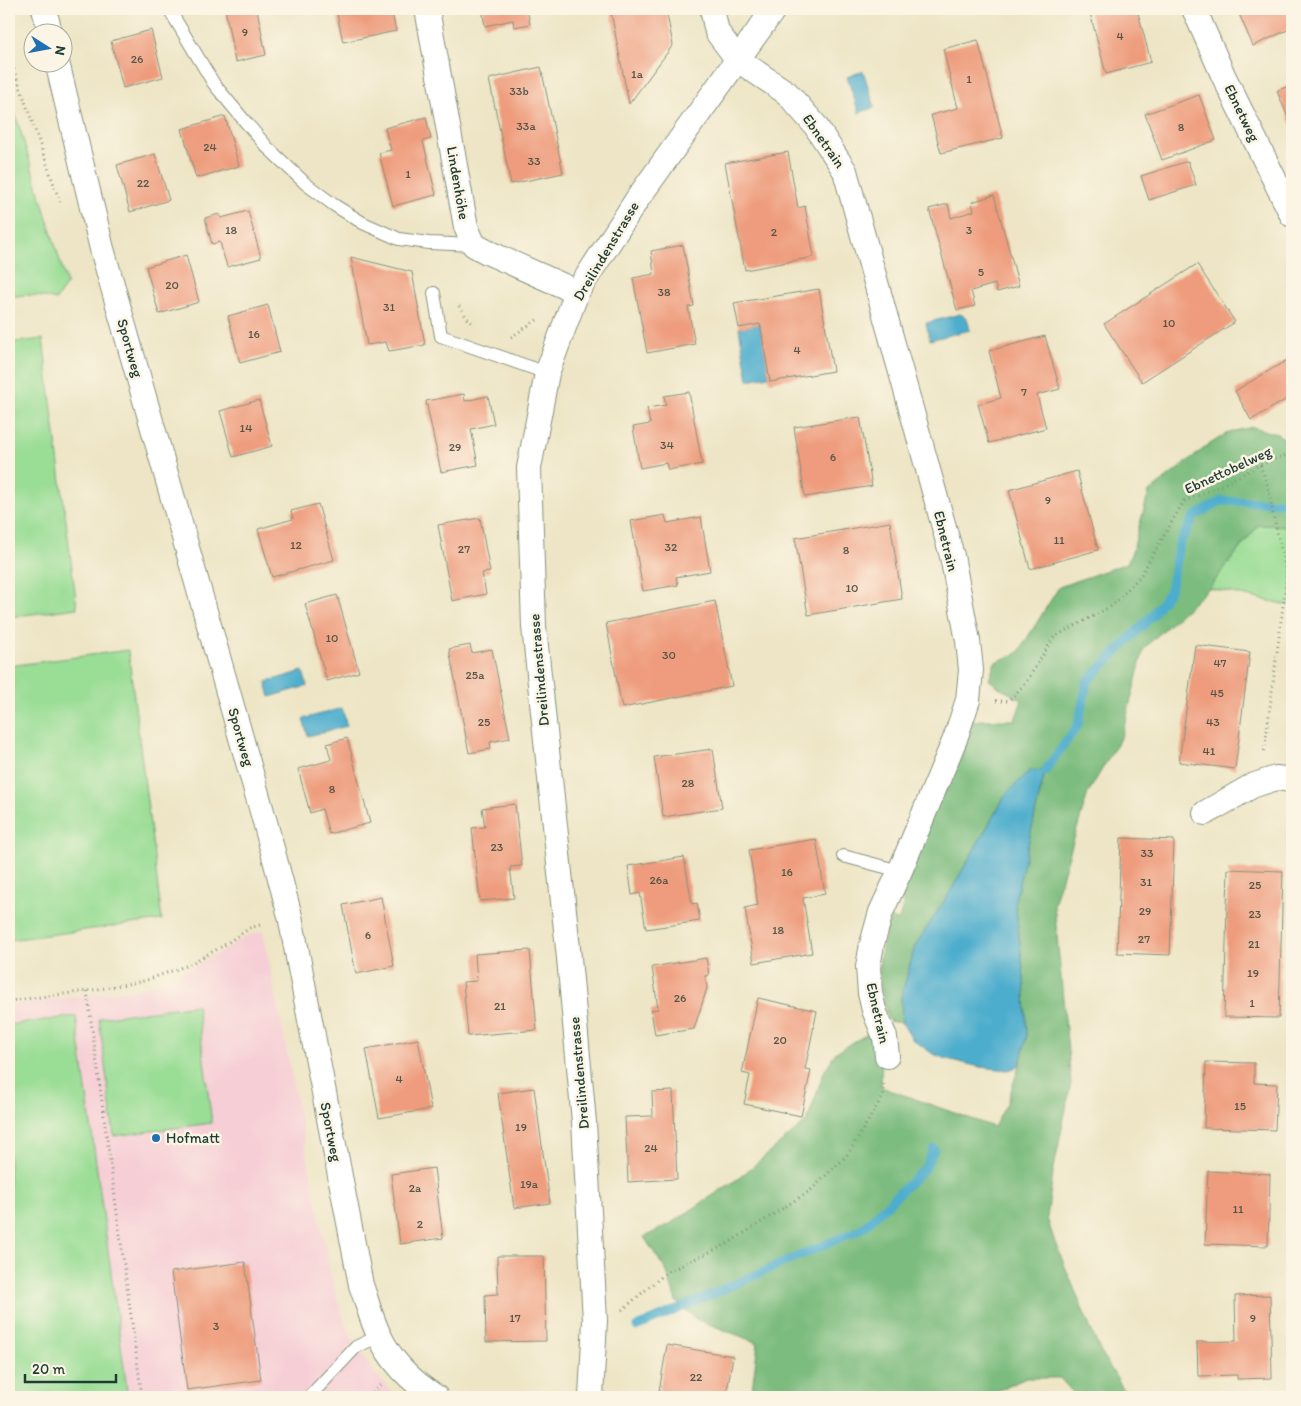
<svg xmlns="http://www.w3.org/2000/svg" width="1301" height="1406" viewBox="0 0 1301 1406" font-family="Itim,sans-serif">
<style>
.built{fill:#f6cfd6}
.green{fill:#9add95;stroke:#5c8d64}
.forest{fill:#7bbc7e;stroke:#4d7c59}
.water{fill:#4eadcd;stroke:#367580}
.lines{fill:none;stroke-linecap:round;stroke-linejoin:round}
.stream{stroke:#4eadcd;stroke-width:9}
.building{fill:#ee9c7d}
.lane-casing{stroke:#86917c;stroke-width:14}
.street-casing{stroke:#86917c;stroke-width:26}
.path{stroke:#86917c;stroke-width:3;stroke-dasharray:1 4;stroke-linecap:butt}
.lane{stroke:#fff;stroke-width:12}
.street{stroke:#fff;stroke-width:24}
.poi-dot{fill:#1f6fb2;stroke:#fcf5e5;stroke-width:2}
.labels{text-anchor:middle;stroke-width:5;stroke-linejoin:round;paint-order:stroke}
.number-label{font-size:12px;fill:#535546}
.street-label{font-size:15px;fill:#1f3d34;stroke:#fcf5e5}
.poi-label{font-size:15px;fill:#1f3d34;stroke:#fcf5e5;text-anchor:start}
</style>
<rect width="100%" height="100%" fill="#fcf5e5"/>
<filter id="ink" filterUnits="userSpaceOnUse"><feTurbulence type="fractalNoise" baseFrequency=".02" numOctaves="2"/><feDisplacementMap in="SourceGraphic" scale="10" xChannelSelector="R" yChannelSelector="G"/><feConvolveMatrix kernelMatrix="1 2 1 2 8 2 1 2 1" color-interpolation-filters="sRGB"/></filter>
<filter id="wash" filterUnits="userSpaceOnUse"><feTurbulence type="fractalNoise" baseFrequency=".0096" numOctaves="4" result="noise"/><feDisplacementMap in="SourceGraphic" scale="20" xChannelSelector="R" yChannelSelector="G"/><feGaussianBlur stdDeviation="1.12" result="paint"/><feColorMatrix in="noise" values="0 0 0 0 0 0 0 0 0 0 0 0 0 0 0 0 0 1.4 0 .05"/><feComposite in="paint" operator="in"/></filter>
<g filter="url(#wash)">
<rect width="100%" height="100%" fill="#ede5c5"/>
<!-- built -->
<path class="built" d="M263 931 330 1271 342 1315 351 1336 373 1371 396 1397H9V1005L137 989 166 980 193 967 249 935Z"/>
<!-- green -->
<g class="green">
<path d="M9 93 67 284 56 300C38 295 27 294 9 297Z"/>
<path d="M43 339 77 608 9 617V343Z"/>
<path d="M1258 525 1292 526V606L1209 588Z"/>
<path d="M128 650 162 920 9 940V666Z"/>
<path d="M197 1005 212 1123 114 1136 99 1018Z"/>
<path d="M76 1016 128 1397H9V1025Z"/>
</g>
<!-- forest -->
<path class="forest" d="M1253 427 1277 434 1292 443V526L1258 525 1209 588 1144 648 1122 735 1088 793 1054 904 1071 1083 1053 1173 1047 1218 1054 1240 1100 1351 1125 1392 1126 1397H1077L1060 1378H1026L984 1397H751L758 1343 696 1319 676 1301 667 1272 644 1237 670 1224 739 1178 807 1121 824 1072 836 1052 871 1032 882 1052 881 1087 994 1127 1007 1103 1020 1064 1027 1035 1024 978 1015 901 1045 771 1006 794 947 897 915 946 901 998 902 1023 889 1021 887 1017 879 979 880 957 890 918 899 920 904 901 898 898 965 732 973 722 980 720H1015L1022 700 1003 690 989 680 995 662 1018 653 1059 587 1127 563 1133 550 1138 530 1149 492 1207 446 1229 432Z"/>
<!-- water -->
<g class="water">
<path d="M863 71 875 107 859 113 847 77Z"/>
<path d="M960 314 967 318 970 330 930 340 926 323Z"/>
<path d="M760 324 769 376 748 380 739 328Z"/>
<path d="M303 671 307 686 270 697 266 682Z"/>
<path d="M342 708 347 726 308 736 303 719Z"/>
<path d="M1031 770 1045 771 1015 901 1024 978 1027 1035 1020 1064 1015 1068 1008 1070 980 1067 947 1059 933 1054 912 1039 902 1023 901 998 915 946 947 897 1006 794Z"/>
</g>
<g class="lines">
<!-- stream -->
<g class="stream">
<path d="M1045 771 1078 725 1087 682 1152 616 1170 590 1179 545 1194 517 1221 501 1292 503"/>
<path d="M637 1327 863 1228 925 1168 934 1149"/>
</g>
</g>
<g id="blocks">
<!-- building -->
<g class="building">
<path d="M225 9H257L266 55 235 62Z"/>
<path d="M336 9H391L396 31 343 42Z"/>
<path d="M482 9H527L530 24 514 27 513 20 485 26Z"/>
<path d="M629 9H666L673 45 629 104 611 12Z"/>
<path d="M901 9H917L902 13Z"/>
<path d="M1089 9H1137L1151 62 1106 74Z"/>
<path d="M1237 9H1292V28L1253 46Z"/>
<path d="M151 30 163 77 123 88 111 41Z"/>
<path d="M978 40 1003 138 941 153 931 115 958 108 943 49Z"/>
<path d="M541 67 563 173 511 184 489 79Z"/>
<path d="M1292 84V127L1277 91Z"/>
<path d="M1199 95 1216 140 1162 160 1145 114Z"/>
<path d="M225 116 239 166 196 178 182 129Z"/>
<path d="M426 117 431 139 423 141 436 195 393 206 379 153 391 150 385 128Z"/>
<path d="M788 152 798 208 805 206 814 257 745 270 725 163Z"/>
<path d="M155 154 169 200 130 212 117 165Z"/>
<path d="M1188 161 1196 185 1149 200 1141 176Z"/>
<path d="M994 195 1019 286 997 292 995 284 971 291 975 306 957 310 929 209 948 204 951 218 974 211 972 202Z"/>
<path d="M248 211 261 258 227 267 220 242 212 244 205 218 219 214 221 218Z"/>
<path d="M683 245 694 306 688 307 695 344 647 353 633 278 654 274 651 251Z"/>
<path d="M186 255 199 302 159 314 146 267Z"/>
<path d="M351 257 412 272 425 345 389 351 386 342 367 345Z"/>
<path d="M1197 264 1235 322 1142 382 1104 324Z"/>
<path d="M819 289 833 371 770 382 760 324 739 328 734 303Z"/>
<path d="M268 305 280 352 240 363 228 316Z"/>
<path d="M1045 336 1060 389 1037 395 1046 428 989 443 978 404 1001 398 989 351Z"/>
<path d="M1292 357V396L1251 420 1235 391Z"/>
<path d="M689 392 702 464 668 470 666 463 640 468 633 427 650 424 647 408 666 405 664 396Z"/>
<path d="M464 394 465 401 488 396 494 424 471 429 478 465 441 472 426 401Z"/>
<path d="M259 400 272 446 233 457 220 411Z"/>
<path d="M860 417 872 486 805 497 794 427Z"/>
<path d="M1077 471 1098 550 1030 569 1009 490Z"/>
<path d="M318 504 334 560 272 577 258 529 293 519 291 511Z"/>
<path d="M665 515 667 523 701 517 710 571 676 577 678 585 643 591 631 521Z"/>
<path d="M480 518 490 572 482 573 486 594 452 601 438 525Z"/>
<path d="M890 522 902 599 808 615 795 538Z"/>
<path d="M337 595 359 672 327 681 305 604Z"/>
<path d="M715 601 732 686 622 708 606 623Z"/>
<path d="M470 645 472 653 492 649 510 738 490 742 491 749 469 753 449 649Z"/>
<path d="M1195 645 1250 652 1235 769 1179 762Z"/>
<path d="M347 738 370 823 329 834 322 809 310 813 298 769 331 760 327 744Z"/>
<path d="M713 749 722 808 663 817 654 757Z"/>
<path d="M515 804 522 866 510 867 514 898 480 901 472 828 485 827 482 808Z"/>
<path d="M1121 838 1174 840 1170 955 1117 953Z"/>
<path d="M816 839 825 894 803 898 812 953 754 963 745 908 758 905 749 850Z"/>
<path d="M684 857 692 904 697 903 700 921 646 929 640 893 632 895 628 866Z"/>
<path d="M1228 869 1283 871 1279 1018 1224 1017Z"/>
<path d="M381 897 394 966 356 974 343 905Z"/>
<path d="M530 950 537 1030 468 1036 463 982 477 981 475 954Z"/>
<path d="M706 958 709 975 705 976 707 988 694 1029 655 1035 651 1010 658 1009 652 967Z"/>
<path d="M758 998 817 1011 805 1069 811 1070 801 1116 744 1104 750 1075 742 1073Z"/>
<path d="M418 1039 431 1109 379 1118 366 1049Z"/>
<path d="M1206 1062 1254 1063V1083L1277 1084 1275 1130 1204 1128Z"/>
<path d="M534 1088 550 1203 514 1208 498 1093Z"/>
<path d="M673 1091 677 1179 628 1182 625 1117 653 1116 652 1092Z"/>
<path d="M434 1168 443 1238 400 1244 391 1174Z"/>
<path d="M1208 1171 1270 1174 1268 1246 1205 1244Z"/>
<path d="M497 1256H544L546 1341 486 1342 485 1295 498 1294Z"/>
<path d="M245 1262 261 1380 187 1390 171 1272Z"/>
<path d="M1270 1295 1272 1378 1237 1379V1375L1198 1376 1197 1342 1236 1341 1235 1296Z"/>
<path d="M667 1345 733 1356 726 1397H658Z"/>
</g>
</g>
</g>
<g filter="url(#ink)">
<use href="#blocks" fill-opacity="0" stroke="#86917c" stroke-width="1"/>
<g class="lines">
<!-- lane casing -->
<g class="lane-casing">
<g id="lane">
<path d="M169 9 214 84 243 119 267 147 306 184 334 205 363 223 399 239 429 243 474 245"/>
<path d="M434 293 441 336 547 373"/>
<path d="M843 856 900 871"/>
<path d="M309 1397 356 1347 379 1336"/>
</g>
</g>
<!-- street casing -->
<g class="street-casing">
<g id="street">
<path d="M44 9 50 32"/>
<path d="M427 9 466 227 474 245 487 252 577 292"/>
<path d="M712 9 717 32 738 60 787 93 815 125 845 171 952 556 968 641 971 670 968 700 955 739 900 871 881 912 872 944 868 967 870 993 874 1010 885 1037 887 1056"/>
<path d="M1194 9 1224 77 1292 215"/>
<path d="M57 62 102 249 265 822 290 916 361 1285C367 1301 371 1319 379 1335 391 1361 412 1382 436 1397"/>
<path d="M1205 813 1252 786 1276 778 1292 780"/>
<path d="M591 1397 595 1320 584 1122 569 958 534 627 529 468 547 373 577 292 638 198 774 9"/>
</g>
</g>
<!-- path -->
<g class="path">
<path d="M9 55 60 202"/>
<path d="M459 306 467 318 472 323"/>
<path d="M511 337 537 320"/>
<path d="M1260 465 1268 486 1273 514 1287 575 1264 753"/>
<path d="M996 701H1008L1025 684 1054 637 1112 606 1141 575 1184 501 1220 486 1260 465 1292 453"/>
<path d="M87 991 142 1397"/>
<path d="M9 1001 87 991 144 981 188 965 221 947 250 928 263 924"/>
<path d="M622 1310 667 1272 729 1243 811 1190 848 1154 883 1096 884 1082"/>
<path d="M370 1397 381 1385"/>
</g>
<!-- lane -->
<use href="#lane" class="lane"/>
<!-- street -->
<use href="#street" class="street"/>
</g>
</g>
<!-- markers -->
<circle class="poi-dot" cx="156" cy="1138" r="5"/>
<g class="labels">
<!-- number labels -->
<g class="number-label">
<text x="245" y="36">9</text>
<text x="1120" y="40">4</text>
<text x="137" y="63">26</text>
<text x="637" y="78">1a</text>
<text x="969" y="83">1</text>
<text x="519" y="95">33b</text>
<text x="526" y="130">33a</text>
<text x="1181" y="131">8</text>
<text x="210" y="151">24</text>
<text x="534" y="165">33</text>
<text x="408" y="178">1</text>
<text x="143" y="187">22</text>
<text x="231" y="234">18</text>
<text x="969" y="234">3</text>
<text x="774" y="236">2</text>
<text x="981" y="276">5</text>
<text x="172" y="289">20</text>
<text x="664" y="296">38</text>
<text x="389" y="311">31</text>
<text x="1169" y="327">10</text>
<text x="254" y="338">16</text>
<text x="797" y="354">4</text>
<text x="1024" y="396">7</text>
<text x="246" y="432">14</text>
<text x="667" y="449">34</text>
<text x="455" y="451">29</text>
<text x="833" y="461">6</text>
<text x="1048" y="504">9</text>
<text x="1059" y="544">11</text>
<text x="296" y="549">12</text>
<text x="671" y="551">32</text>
<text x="464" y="553">27</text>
<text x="846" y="554">8</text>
<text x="852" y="592">10</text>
<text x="332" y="642">10</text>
<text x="669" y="659">30</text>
<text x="1220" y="667">47</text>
<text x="475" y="679">25a</text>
<text x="1217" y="697">45</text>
<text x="484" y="726">25</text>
<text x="1213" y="726">43</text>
<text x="1209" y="755">41</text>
<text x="688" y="787">28</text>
<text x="332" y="793">8</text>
<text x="497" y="851">23</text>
<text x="1147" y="857">33</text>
<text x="787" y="876">16</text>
<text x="659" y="884">26a</text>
<text x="1146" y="886">31</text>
<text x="1255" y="889">25</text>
<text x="1145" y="915">29</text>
<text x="1255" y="918">23</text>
<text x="778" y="934">18</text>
<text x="368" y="939">6</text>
<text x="1144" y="943">27</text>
<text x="1254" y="948">21</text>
<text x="1253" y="977">19</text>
<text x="680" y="1002">26</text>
<text x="1252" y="1007">1</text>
<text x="500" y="1010">21</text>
<text x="780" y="1044">20</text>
<text x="399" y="1083">4</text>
<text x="1240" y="1110">15</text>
<text x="521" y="1131">19</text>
<text x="651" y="1152">24</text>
<text x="529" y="1188">19a</text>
<text x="415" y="1192">2a</text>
<text x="1238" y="1213">11</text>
<text x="420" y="1228">2</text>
<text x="515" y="1322">17</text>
<text x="1253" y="1322">9</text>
<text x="216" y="1330">3</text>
<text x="696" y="1381">22</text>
</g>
<!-- street labels -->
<g class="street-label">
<text transform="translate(1242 113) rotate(64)" y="5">Ebnetweg</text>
<text transform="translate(824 141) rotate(55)" y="5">Ebnetrain</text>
<text transform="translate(458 183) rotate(80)" y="5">Lindenhöhe</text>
<text transform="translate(606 251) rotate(-59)" y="5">Dreilindenstrasse</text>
<text transform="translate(130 348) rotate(74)" y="5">Sportweg</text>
<text transform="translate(1228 470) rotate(-25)" y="5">Ebnettobelweg</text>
<text transform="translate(946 541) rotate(76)" y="5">Ebnetrain</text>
<text transform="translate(539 670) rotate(-95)" y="5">Dreilindenstrasse</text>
<text transform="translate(241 737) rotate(74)" y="5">Sportweg</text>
<text transform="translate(878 1013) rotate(77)" y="5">Ebnetrain</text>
<text transform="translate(579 1073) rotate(-95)" y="5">Dreilindenstrasse</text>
<text transform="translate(331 1132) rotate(79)" y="5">Sportweg</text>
</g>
<!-- poi labels -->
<g class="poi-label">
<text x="166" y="1143">Hofmatt</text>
</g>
</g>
<!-- margin -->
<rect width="1301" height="1406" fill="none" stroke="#fcf5e5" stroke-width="30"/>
<!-- north arrow -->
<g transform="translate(48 48) rotate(101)"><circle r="24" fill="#fcf5e5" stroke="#a4ab9e"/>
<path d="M0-4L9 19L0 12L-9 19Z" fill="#1f6fb2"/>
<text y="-8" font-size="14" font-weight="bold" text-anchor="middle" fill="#1f3d34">N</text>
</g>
<!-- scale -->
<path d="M25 1374v8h91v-8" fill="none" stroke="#1f3d34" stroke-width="2.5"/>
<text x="32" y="1374" font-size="15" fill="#1f3d34" stroke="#fcf5e5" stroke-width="4" paint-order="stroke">20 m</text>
</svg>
